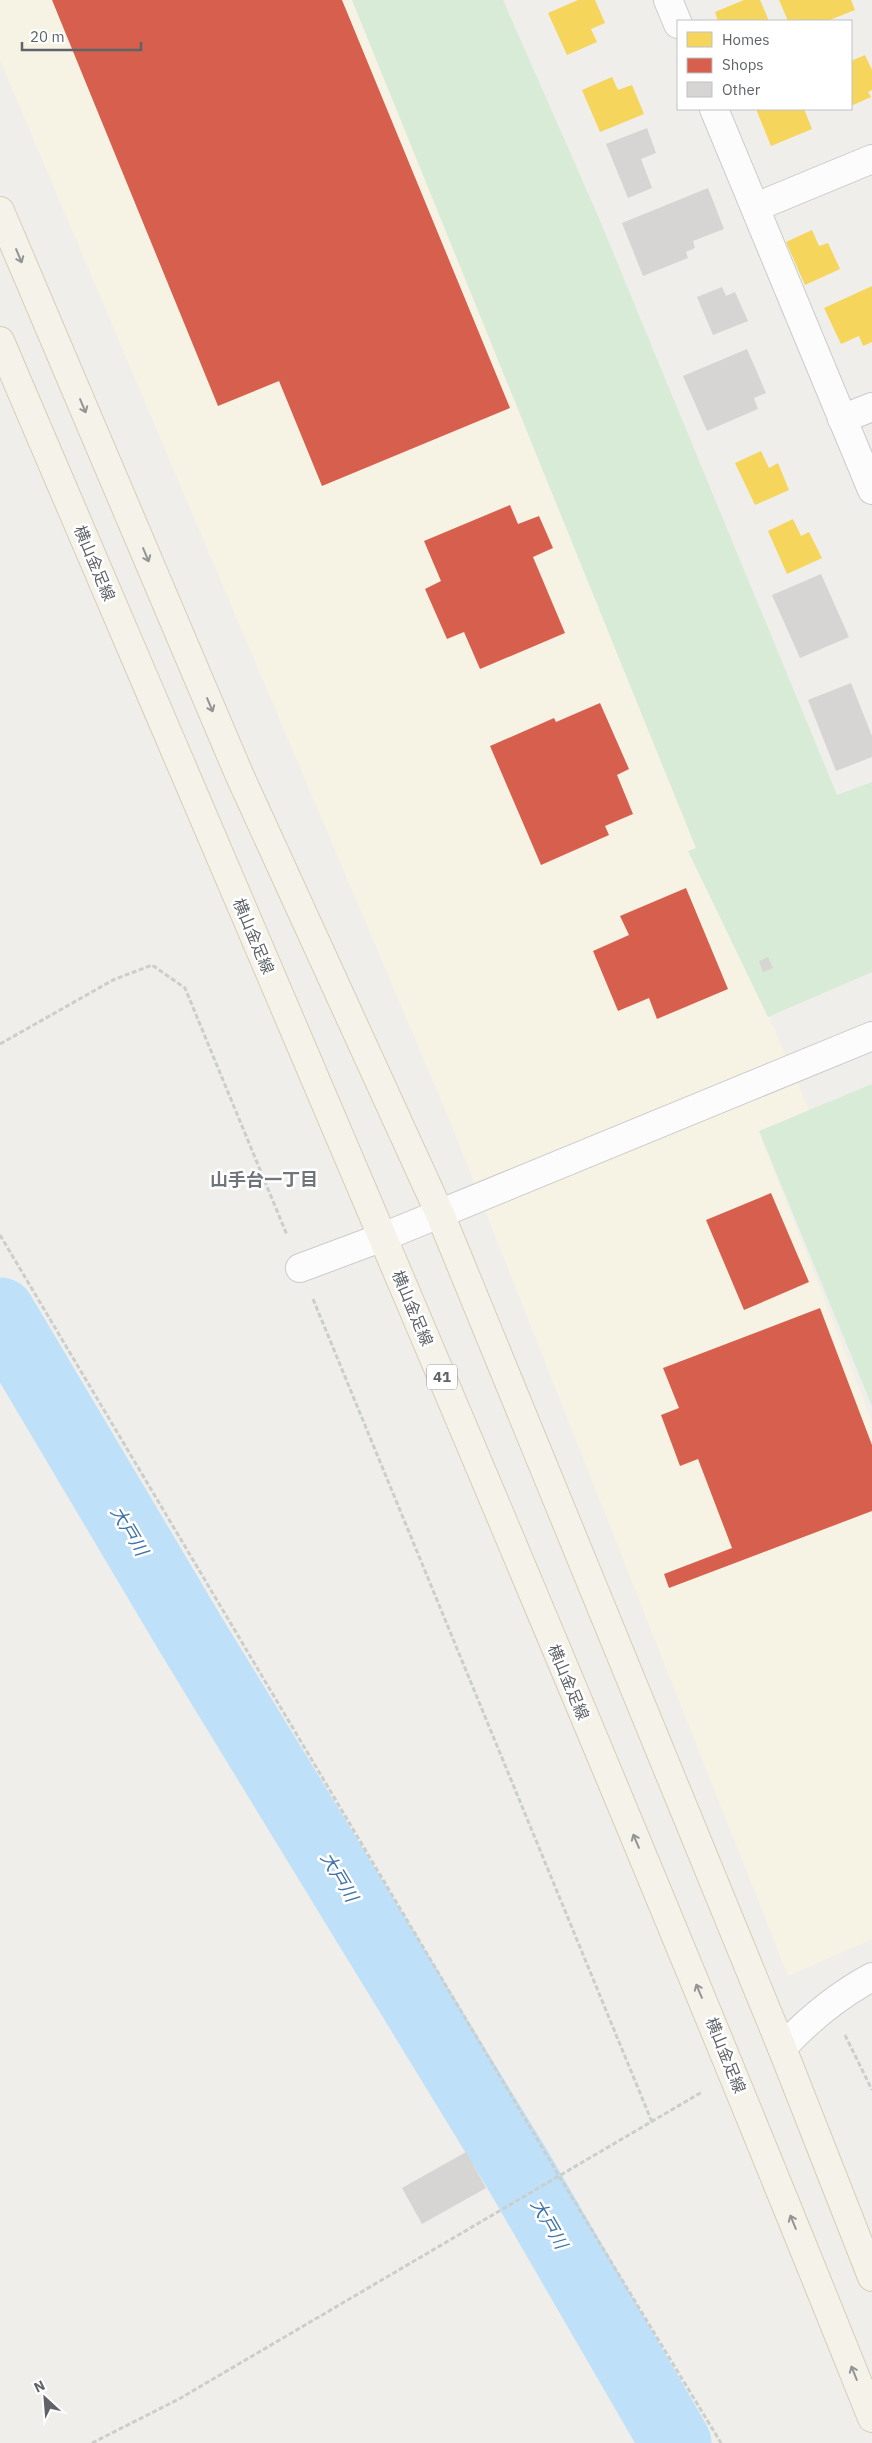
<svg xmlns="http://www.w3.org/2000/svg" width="872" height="2443" viewBox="0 0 872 2443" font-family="'IBM Plex Sans','Noto Sans JP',sans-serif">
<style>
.commercial{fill:#f7f3e4}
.green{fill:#d8ebd6}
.homes{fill:#f6d55c}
.shops{fill:#d6604d}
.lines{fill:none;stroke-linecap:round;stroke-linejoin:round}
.river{stroke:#bfe0f9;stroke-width:71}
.building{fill:#d6d5d3}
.street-casing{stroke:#cbcccc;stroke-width:30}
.secondary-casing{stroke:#cacacb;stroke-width:30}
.primary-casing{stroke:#d7ceb8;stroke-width:30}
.path{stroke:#cacfcc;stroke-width:3;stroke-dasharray:5 2.5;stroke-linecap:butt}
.street{stroke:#fdfcfc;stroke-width:28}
.secondary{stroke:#fdfcfc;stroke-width:28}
.primary{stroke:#f4f2e9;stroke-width:28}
.oneway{stroke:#939595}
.labels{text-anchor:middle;stroke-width:5;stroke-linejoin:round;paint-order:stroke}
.shield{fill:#fff;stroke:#8f9295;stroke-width:1}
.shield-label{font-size:15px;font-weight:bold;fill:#5f6368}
.street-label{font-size:16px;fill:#5f6368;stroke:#fff}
.neighbourhood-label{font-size:18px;font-weight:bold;fill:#70757a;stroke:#fff}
.water-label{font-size:18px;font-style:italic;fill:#4174aa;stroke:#fff}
</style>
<rect width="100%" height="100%" fill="#efeeea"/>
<!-- commercial -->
<path class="commercial" d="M0 0H352L696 848 809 1110 759 1132 872 1421V1939L788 1976 447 1114 0 60Z"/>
<!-- green -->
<g class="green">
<path d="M352 0H503L598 216 837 795 872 782V972L768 1017 688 851 696 848Z"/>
<path d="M872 1084V1406L759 1131Z"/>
</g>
<!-- homes -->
<g class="homes">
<path d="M578 0H595L605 23 591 29 597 42 567 55 548 13Z"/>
<path d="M744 0H760L769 21H718L715 12Z"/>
<path d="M779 0H851L855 10 827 21H788Z"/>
<path d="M865 55 872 70V90L868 92 871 97 851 106V61Z"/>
<path d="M612 77 618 90 632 85 644 114 600 132 582 90Z"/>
<path d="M756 109H804L812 129 771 146Z"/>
<path d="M812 230 819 246 828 243 840 269 805 285 786 242Z"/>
<path d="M872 286V342L863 346 859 336 841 344 824 308Z"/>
<path d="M761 451 769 468 778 463 789 490 755 505 735 463Z"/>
<path d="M793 519 801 536 809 532 822 558 787 574 768 531Z"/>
</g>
<!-- shops -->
<g class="shops">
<path d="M52 0H342L510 408 322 486 279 381 218 406Z"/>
<path d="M510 505 518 524 539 516 553 548 533 557 565 633 480 669 464 632 447 639 425 589 441 581 424 541Z"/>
<path d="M600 703 629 769 617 775 633 814 605 826 609 835 541 865 490 746 554 718 556 722Z"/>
<path d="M686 888 728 989 657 1019 649 998 618 1011 593 951 629 935 620 916Z"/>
<path d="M771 1193 809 1282 744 1310 706 1220Z"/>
<path d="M820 1308 872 1445V1511L669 1588 664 1574 732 1548 698 1459 680 1466 661 1415 679 1408 663 1368Z"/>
</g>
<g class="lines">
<!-- river -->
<path class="river" d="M0 1313 191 1635 519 2172 676 2443"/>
</g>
<!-- building -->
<g class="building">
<path d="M647 128 656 153 641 159 652 188 628 198 606 144Z"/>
<path d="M708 188 724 229 693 241 695 248 686 252 688 258 643 276 622 223Z"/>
<path d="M722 287 726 296 735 292 748 321 713 335 697 297Z"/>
<path d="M747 349 766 393 754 398 758 409 707 431 683 376Z"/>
<path d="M821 574 849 637 800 658 772 595Z"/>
<path d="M851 683 872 736V757L836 771 808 700Z"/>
<path d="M768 957 773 968 763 972 759 961Z"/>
<path d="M466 2152 486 2188 422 2224 402 2188Z"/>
</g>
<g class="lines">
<!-- street casing -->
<g class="street-casing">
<g id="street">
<path d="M668 0 678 24"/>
<path d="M714 109 872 490"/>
<path d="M756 207 872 159"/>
<path d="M842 419 872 407"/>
<path d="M300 1268 383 1237"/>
<path d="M782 2048C809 2019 837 1996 872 1977"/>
</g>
</g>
<!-- secondary casing -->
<g class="secondary-casing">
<path id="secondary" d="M383 1237 872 1036"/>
</g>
<!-- primary casing -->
<g class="primary-casing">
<g id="primary">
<path d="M0 211 239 774 440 1214 782 2048 872 2277"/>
<path d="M0 341C295 1032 593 1721 872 2418"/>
</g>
</g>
<!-- path -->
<g class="path">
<path d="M0 1044 113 980 152 965 185 988 287 1235"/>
<path d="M0 1235 559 2176 721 2443"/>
<path d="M313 1299 652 2122"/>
<path d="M845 2035 872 2090"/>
<path d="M92 2443 179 2399 702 2092"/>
</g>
<!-- street -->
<use href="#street" class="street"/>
<!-- secondary -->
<use href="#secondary" class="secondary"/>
<!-- primary -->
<use href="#primary" class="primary"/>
</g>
<!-- one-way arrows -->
<defs><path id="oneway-shaft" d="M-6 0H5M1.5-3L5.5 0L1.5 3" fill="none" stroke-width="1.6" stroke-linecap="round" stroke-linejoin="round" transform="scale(1.25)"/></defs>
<g class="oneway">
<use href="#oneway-shaft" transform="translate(19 256) rotate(67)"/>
<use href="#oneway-shaft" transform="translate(83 406) rotate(67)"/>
<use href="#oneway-shaft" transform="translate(146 555) rotate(67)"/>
<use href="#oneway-shaft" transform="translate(210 705) rotate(67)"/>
<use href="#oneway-shaft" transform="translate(636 1841) rotate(-113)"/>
<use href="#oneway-shaft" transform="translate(699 1991) rotate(-113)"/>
<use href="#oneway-shaft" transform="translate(793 2222) rotate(-112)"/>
<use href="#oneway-shaft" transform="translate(854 2373) rotate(-112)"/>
</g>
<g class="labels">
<!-- shield labels -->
<rect class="shield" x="427" y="1364.5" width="30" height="25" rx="4"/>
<g class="shield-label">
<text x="442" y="1382">41</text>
</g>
<!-- street labels -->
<g class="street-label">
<text transform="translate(95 563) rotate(67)" y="6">横山金足線</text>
<text transform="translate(254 936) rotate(67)" y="6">横山金足線</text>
<text transform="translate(413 1308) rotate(67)" y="6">横山金足線</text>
<text transform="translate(569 1682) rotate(67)" y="6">横山金足線</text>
<text transform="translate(726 2055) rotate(68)" y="6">横山金足線</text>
</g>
<!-- neighbourhood labels -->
<g class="neighbourhood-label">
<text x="264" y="1186">山手台一丁目</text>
</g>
<!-- water labels -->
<g class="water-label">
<text transform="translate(129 1531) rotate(59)" y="6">大戸川</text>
<text transform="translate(339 1877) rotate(59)" y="6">大戸川</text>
<text transform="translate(549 2224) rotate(60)" y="6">大戸川</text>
</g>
</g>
<!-- legend -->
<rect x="677" y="20" width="175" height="90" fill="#ffffff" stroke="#bfc1c3"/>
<rect x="687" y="32" width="25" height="15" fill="#f6d55c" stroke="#bfc1c3"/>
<text x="722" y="45" font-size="15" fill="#5f6368">Homes</text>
<rect x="687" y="58" width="25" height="15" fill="#d6604d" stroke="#bfc1c3"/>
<text x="722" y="70" font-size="15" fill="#5f6368">Shops</text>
<rect x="687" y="82" width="25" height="15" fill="#d6d5d3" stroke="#bfc1c3"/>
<text x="722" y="95" font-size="15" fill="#5f6368">Other</text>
<!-- north arrow -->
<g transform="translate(45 2398) rotate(334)" stroke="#ffffff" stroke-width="4" paint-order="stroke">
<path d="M0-4L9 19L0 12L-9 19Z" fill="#5f6368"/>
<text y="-8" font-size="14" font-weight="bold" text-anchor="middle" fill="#5f6368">N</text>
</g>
<!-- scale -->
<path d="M22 42v8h119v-8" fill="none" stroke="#5f6368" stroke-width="2.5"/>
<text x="30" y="42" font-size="15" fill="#5f6368" stroke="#ffffff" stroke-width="4" paint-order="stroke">20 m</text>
</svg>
